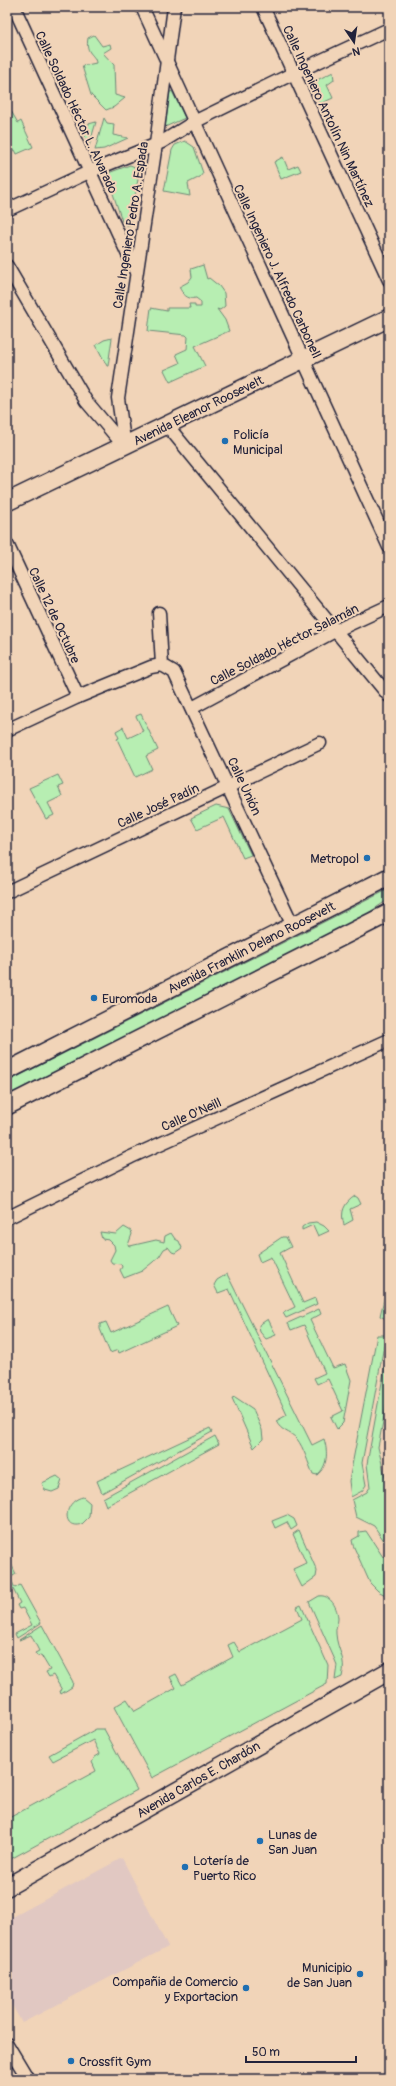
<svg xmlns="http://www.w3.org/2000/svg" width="396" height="2086" viewBox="0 0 396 2086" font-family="Pangolin,sans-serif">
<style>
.built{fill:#e1c8c2}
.green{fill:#b7eeb2;stroke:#6c8876}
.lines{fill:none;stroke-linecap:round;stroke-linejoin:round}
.street-casing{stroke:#22223b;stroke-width:15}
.secondary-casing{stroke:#22223b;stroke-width:20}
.street{stroke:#f1d4b8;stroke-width:12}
.secondary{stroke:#f1d4b8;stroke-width:17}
.poi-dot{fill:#1f6fb2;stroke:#f1d4b8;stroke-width:1.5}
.labels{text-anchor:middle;stroke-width:4;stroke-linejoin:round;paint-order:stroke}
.street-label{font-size:13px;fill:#22223b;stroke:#f1d4b8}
.poi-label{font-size:13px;fill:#22223b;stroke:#f1d4b8;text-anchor:start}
</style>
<rect width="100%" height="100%" fill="#f1d4b8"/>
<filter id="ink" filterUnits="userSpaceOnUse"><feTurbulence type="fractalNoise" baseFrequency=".025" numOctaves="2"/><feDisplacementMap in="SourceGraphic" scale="8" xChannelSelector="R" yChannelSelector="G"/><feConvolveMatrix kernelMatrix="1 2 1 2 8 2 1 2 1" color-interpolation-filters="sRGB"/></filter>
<g filter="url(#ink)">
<!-- built -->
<path class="built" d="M122 1858 168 1947 22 2023 7 1996V1920Z"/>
<!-- green -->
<g class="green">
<path d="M94 35 102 46 110 44 111 48 103 53 114 65 115 95 125 98 114 107 106 110 91 95 82 66 96 63C95 53 85 55 88 38Z"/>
<path d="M333 72 334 80 327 85 333 98 320 104 312 89 313 82Z"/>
<path d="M172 91 185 118 165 127 170 92Z"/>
<path d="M11 111 18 123 21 121 33 147 17 154 15 150 7 153V112Z"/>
<path d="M104 118 107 123 114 124 113 135 128 138 104 149 95 150Z"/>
<path d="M96 122 89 146 81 126Z"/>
<path d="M185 141 194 147 203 173 200 177 188 183 190 196 164 191 172 150 175 145Z"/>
<path d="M283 157 288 169 298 165 301 171 281 179 274 162Z"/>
<path d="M130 165 135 167 138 179 130 226 126 225 122 221 107 175 111 172Z"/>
<path d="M203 265 207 279 209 278 219 286 224 293 225 306 220 310 217 309 225 320 229 331 195 346 205 366 170 382 164 370 180 363 176 354 187 349 188 337 186 335 148 331 151 308 167 311V308H190L189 304H195V307H201V302L196 298C187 300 183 294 179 287L188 282 192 277 191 269Z"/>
<path d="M112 338 108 366H107L96 345 104 340Z"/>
<path d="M141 714 158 750 146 756 152 769 135 777 117 739 119 738 116 731 123 727 128 738 143 731 136 716Z"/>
<path d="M58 775 63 785 58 787 62 796 48 803 54 815 46 819 29 788Z"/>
<path d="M216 806 229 809 251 855 243 858 224 817 197 829 191 818Z"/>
<path d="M389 889V899L358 920 7 1098V1082Z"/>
<path d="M355 1196 358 1198 361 1204 350 1209 353 1220 344 1225C340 1212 344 1203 355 1196Z"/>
<path d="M316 1222 324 1226 329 1231 318 1236 313 1225 302 1230V1227L308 1223Z"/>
<path d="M124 1227 131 1231 132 1234 128 1245 130 1246 156 1240 164 1242 165 1236 171 1233 175 1239 179 1241 182 1248 175 1253 172 1252 168 1247 164 1249 159 1257 142 1271 124 1278 120 1270 122 1267 121 1264 112 1263 110 1260 115 1250 114 1245 109 1240 102 1239 100 1232 116 1234Z"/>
<path d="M282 1237H286L291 1247 280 1253 303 1303 315 1298 317 1304 286 1318 283 1313 295 1307 271 1257 260 1262 257 1254Z"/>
<path d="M227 1274 312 1445 324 1439C328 1452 328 1466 317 1475L313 1474C308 1463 304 1448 297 1439 290 1431 281 1432 276 1421L287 1415 229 1289 218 1293 214 1285 217 1280Z"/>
<path d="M385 1295 389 1296 388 1320 380 1316Z"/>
<path d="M168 1307 177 1326 119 1353 118 1350 110 1353 100 1329V1324L106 1322 111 1333Z"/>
<path d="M319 1309 321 1314 310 1320 333 1368 345 1364 351 1380 343 1423 337 1429 331 1417 343 1411 328 1379 317 1384 314 1378 325 1373 304 1325 291 1330 288 1323Z"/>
<path d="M268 1319 276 1335 266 1339 260 1332 259 1325Z"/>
<path d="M377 1335H386L362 1463 366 1485 362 1491 351 1497 349 1481Z"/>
<path d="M389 1344V1391L378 1447 389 1494V1548L374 1526 356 1517 352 1500 367 1492 370 1487 367 1464Z"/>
<path d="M235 1397 253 1409 262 1430 263 1439 254 1448 232 1398Z"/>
<path d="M210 1428 212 1432 102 1493 97 1481Z"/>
<path d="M215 1436 219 1444 106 1506 103 1498Z"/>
<path d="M57 1476 62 1480 59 1489 52 1492 45 1490 42 1483Z"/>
<path d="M83 1497 90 1503 89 1517 82 1524C61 1531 63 1501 83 1497Z"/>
<path d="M287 1515 294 1519 297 1526 291 1530 287 1522 275 1528 272 1521Z"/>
<path d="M299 1530 317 1571 316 1577 302 1587 293 1569 306 1563 293 1534Z"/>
<path d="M366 1531 383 1557 389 1555V1597L378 1591 370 1583 353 1545 352 1540 359 1536V1532Z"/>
<path d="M7 1556 16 1574 10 1578 15 1588 20 1585 41 1623 17 1638 15 1634 32 1625 23 1608 19 1609 17 1605 20 1603 11 1585 7 1587Z"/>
<path d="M319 1596C330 1594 338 1608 338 1619 338 1624 335 1629 336 1634 337 1651 347 1658 342 1677L335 1680 337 1665 335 1660 309 1602Z"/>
<path d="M301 1605 328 1665 327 1684 152 1778 114 1707 127 1699 135 1711 176 1688 170 1677 176 1674 182 1685 233 1657 228 1645 234 1642 240 1652 302 1619 297 1607Z"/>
<path d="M42 1625 73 1682 72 1687 61 1694 60 1691 62 1690 53 1675 49 1677 46 1672 50 1670 41 1655 37 1656 35 1653 39 1651 31 1635 19 1640Z"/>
<path d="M96 1729H104L137 1790 7 1861V1819L96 1771 92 1762 95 1757 100 1754 93 1740 53 1761 49 1755Z"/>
</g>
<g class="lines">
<!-- street casing -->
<g class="street-casing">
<g id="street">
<path d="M14 7 136 272"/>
<path d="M142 7 389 547"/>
<path d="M263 7 389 280"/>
<path d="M7 210 89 172 162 142 194 122 294 73 389 29"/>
<path d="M7 266 86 401 125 447"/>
<path d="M166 424 389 696"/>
<path d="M125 447 118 398 156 144 174 7"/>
<path d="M7 544 78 697"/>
<path d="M159 613 162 665"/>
<path d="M162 665 174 672 293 926"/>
<path d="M192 708 335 631 389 606"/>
<path d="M7 730 78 697 151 667 162 665"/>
<path d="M7 892 320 743"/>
<path d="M7 1218 131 1157 389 1040"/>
<path d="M7 2044 28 2079"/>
</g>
</g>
<!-- secondary casing -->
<g class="secondary-casing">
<g id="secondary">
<path d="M7 502 389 318"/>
<path d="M7 1071 389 877"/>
<path d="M7 1106 389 913"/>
<path d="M7 1887 389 1671"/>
</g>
</g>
<!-- street -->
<use href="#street" class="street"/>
<!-- secondary -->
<use href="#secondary" class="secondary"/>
</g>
</g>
<!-- markers -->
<g class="poi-dot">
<circle cx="225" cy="441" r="4"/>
<circle cx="367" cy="858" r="4"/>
<circle cx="94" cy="998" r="4"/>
<circle cx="260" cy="1841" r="4"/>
<circle cx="185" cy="1867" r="4"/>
<circle cx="360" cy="1974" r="4"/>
<circle cx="246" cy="1988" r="4"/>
<circle cx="71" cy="2061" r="4"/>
</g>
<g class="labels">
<!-- street labels -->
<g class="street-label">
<text transform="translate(77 112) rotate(65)" y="5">Calle Soldado Héctor L. Alvarado</text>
<text transform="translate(329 116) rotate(65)" y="5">Calle Ingeniero Antolín Nin Martínez</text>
<text transform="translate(130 225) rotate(-81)" y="5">Calle Ingeniero Pedro A. Espada</text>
<text transform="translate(278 271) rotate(65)" y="5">Calle Ingeniero J. Alfredo Carbonell</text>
<text transform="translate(198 410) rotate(-26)" y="5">Avenida Eleanor Roosevelt</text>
<text transform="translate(55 615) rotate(65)" y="5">Calle 12 de Octubre</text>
<text transform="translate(284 644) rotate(-27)" y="5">Calle Soldado Héctor Salamán</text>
<text transform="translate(245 786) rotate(65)" y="5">Calle Unión</text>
<text transform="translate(158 805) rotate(-25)" y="5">Calle José Padín</text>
<text transform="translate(251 947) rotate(-27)" y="5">Avenida Franklin Delano Roosevelt</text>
<text transform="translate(191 1114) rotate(-24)" y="5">Calle O'Neill</text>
<text transform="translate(198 1779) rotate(-30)" y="5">Avenida Carlos E. Chardón</text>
</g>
<!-- poi labels -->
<g class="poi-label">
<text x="233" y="439">Policía<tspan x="233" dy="15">Municipal</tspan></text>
<text x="359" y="863" text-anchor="end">Metropol</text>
<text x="102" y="1003">Euromoda</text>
<text x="268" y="1839">Lunas de<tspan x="268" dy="15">San Juan</tspan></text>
<text x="193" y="1865">Lotería de<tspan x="193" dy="15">Puerto Rico</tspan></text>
<text x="352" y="1972" text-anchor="end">Municipio<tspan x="352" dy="15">de San Juan</tspan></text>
<text x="238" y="1986" text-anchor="end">Compañia de Comercio<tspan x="238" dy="15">y Exportacion</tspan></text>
<text x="79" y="2066">Crossfit Gym</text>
</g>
</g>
<!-- margin -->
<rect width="396" height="2086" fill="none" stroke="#f1d4b8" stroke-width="24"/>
<rect x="12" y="12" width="372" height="2062" fill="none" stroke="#22223b" stroke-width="1.5" filter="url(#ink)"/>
<!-- north arrow -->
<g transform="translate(354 42) rotate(167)" stroke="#f1d4b8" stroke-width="3" paint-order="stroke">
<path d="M0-3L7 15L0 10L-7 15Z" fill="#22223b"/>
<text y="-6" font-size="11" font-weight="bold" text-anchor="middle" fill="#22223b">N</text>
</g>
<!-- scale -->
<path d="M246 2056v6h110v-6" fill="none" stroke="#22223b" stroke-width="2"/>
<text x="252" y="2056" font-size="12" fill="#22223b" stroke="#f1d4b8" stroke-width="3" paint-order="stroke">50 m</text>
</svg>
